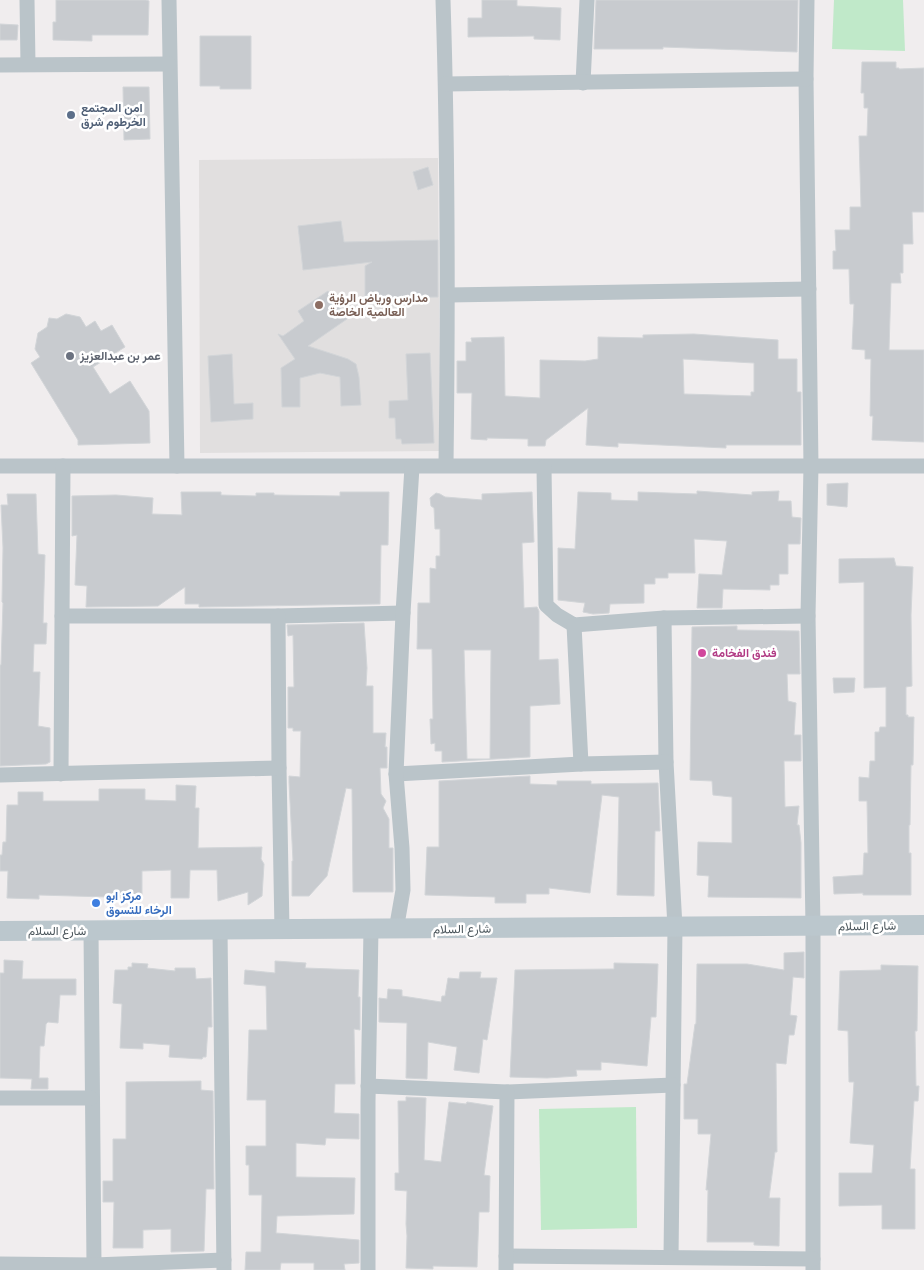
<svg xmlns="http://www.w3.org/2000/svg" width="924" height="1270" viewBox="0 0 924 1270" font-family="Inter,Vazirmatn,sans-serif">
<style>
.education{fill:#e1dfdf}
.green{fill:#c0e9c9}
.building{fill:#c8cbcf;stroke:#d2d5d8;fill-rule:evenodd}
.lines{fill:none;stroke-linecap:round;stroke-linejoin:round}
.street{stroke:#bac4c9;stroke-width:15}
.secondary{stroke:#bbc7cd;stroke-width:20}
.service-dot{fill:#5c6f8a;stroke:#fff;stroke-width:2}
.education-dot{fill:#8d6e63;stroke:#fff;stroke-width:2}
.worship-dot{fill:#6b7280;stroke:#fff;stroke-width:2}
.hotel-dot{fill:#d1479c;stroke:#fff;stroke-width:2}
.shop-dot{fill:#3f7fe0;stroke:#fff;stroke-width:2}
.labels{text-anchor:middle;stroke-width:5;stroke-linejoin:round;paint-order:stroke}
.service-label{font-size:12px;font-weight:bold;fill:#4e5e75;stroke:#fff;text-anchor:start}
.education-label{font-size:12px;font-weight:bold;fill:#785e54;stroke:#fff;text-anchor:start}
.worship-label{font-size:12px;font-weight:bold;fill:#5b616d;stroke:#fff;text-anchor:start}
.hotel-label{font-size:12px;font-weight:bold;fill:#b23c85;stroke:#fff;text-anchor:start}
.shop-label{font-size:12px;font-weight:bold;fill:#366cbe;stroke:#fff;text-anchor:start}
.street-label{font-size:12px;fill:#485359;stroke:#fff}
</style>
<rect width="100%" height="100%" fill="#f0edee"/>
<!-- education -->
<path class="education" d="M438 158 440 451 200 453 199 160Z"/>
<!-- green -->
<g class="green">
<path d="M834 0H903L905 51 832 49Z"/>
<path d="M636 1107 637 1228 541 1230 539 1109Z"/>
</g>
<!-- building -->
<g class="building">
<path d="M56 0H146L149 1 148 35H92V41L53 40V22H56Z"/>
<path d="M482 0H517V6L561 8 560 40 534 39V36L468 37V18H482Z"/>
<path d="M596 0H798L797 52 663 47V49H594Z"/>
<path d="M0 24 18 25 17 40H0Z"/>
<path d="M200 36H251V89H220V86H200Z"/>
<path d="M862 62H896V68H899V69L924 68V212H912L913 244H903V273H900L901 283H891L889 350H924V442L872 440 873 416H870L871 359H865V350L852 349 854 304H850L849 269H833V251H836L835 230H850V207H861L859 136H867L868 108H864V93H861Z"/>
<path d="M123 87H149L150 139 124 140Z"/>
<path d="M428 167 433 185 418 190 413 172Z"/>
<path d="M341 221 344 242 438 240V297L365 298V266L372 262 303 270 298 226Z"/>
<path d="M328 291 347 319 308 346 348 359 356 364 359 377 361 405 341 406 340 377 320 373 300 378V407H282L281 368 295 359 278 334 283 336 304 321 298 311Z"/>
<path d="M66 314 80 317 86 327 95 321 101 331 112 325 125 347 93 367 110 394 130 381 149 411 150 443 78 445V440L31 363 40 357 35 349 38 333 47 327 49 318 57 319Z"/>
<path d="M694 334 778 340V359H797V392H801V445H726V448L618 443V447L586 445 588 408 546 440 545 446H528V439L487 438V440L471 439 472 393H457V361H466V342H472L471 338 504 337 505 396 540 398V360L585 361 598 359V337L643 338V335ZM683 359 754 363V392H751V396L684 394Z"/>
<path d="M430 353 434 443 402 444 401 439H396L395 418H389V401L408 400 406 354Z"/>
<path d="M232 354 234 404 253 403V419L211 422 208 356Z"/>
<path d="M848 483 847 507 827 505V484Z"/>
<path d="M697 491 752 495V492L779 491 778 501H791L792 517 801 518 800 544H788V574H779V585H770V590L723 589 722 608H697L699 574 722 575 727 541 694 539 695 573H668V578H655V584H644V603L610 604 609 613 593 614 583 612 585 603 558 600V548L575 549 578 492 611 493V500L638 501V492L697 494Z"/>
<path d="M181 492H221V495L256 496V493H274V495L340 496V492H389L388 545H381L380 604 199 607V604H185V587L158 606 86 607 87 586 75 585 77 535 72 536V496L116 495 153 498 152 514 182 515Z"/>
<path d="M532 492 534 542 522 543 524 608 537 607 539 611V660L558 659 560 704 530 706V757L442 762V751H435V743L431 744 430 719H433L432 649H417L418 603H430V568L436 569V556H440V529H435L434 508 431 506 430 498 436 493 440 494 445 497 482 500V494ZM464 650H491L490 759H467Z"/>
<path d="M7 494H36L38 554 45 555 43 623H47L46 644H34L33 672H40L38 726 50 728V762L46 764 0 766V665H1L3 603 2 602 3 548 1 505H8Z"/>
<path d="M894 558 896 566 913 567 911 615 912 686 906 687V715H908V717H914L913 765H911L910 825H909V853H911V895H863V893L834 894 833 877 863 875 864 853H868L867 801H859V777L869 778 870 761H875V732H879L880 727H886V687L864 688V582L839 583V559Z"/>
<path d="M364 623 367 668 366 686H373V733H386L385 747H387V768H380L381 794 386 801 383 808 389 819V848H393V892H353L352 789 346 788 327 876 309 896H292V861H293L289 782V776L300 777 301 731H293V728H288V687H294L293 635 288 636 287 625Z"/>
<path d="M737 626V630L799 631 800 674H787L788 701 796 703 794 735H801V761H784L785 807 799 806 797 825H799L801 843V898L708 897 709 876 697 875 698 842 732 843V797L713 795 712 781 690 780 692 627Z"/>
<path d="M833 678H855L854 692 834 693Z"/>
<path d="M530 776V784L557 785V781H591V784L658 783 660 831H655L654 896 617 895 619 797 602 795 590 893 549 888V894H526V903H495V897L425 895 427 847H439V781Z"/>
<path d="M176 785 196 786 195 808H199L198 848 262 847 261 859 264 864 262 896 248 905V892L218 901 217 870H190L189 898H171V870L142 871V898L39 895V899L7 898 8 871H0V855H2L3 842H6L7 805H18V792H43V801H99V789H145V800L176 801Z"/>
<path d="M804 952V978L793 977 790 1015 797 1016 794 1035H789L786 1064 776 1063 777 1152H775L769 1198H780L779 1246 754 1245V1242H707L708 1190H706L711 1134H698V1119H684V1084H687L695 1024H696L697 964H747L784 970V953Z"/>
<path d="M4 960 23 961 22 979H76V995H60L58 1023 48 1022 46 1024 44 1046H40L39 1078H48V1089H31L32 1079 0 1078V973H4Z"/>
<path d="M275 961 306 963 305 968 359 970 358 997H360V1030L354 1029 355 1084H335L334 1113 359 1114V1139L326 1138 325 1145 296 1143V1177L355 1178 354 1214 277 1216 276 1233 359 1240V1263L344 1264 345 1270H314V1263H281L280 1270H245L246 1252H261L262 1195H249V1165H246V1146H266V1100H247L249 1030H267L266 986 244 984 245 970 275 973Z"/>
<path d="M132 963 148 964 147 968 175 971V968H195L196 979 211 978 212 1027H208L206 1057H203L202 1059 169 1057 170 1045 143 1043V1049L120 1048 122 1004 113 1003 115 970H128V967H132Z"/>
<path d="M614 963 658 964 656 1017H651L647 1066 601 1062V1070H576L577 1076 547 1078 510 1077 515 970 614 969Z"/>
<path d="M881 965 918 966 917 1031H915L916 1086H919L918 1101H914L910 1169H915V1229H882V1205L839 1206V1173H872L874 1145 850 1143 854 1082H849L848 1031 838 1030 840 971 881 970Z"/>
<path d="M460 972H481L480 978H497L487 1040 483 1039 479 1073 454 1070 457 1047 428 1042 427 1079 406 1078 407 1023 379 1022V998L387 999 388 989 402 990V996L441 1002 442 996H445L448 978 459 979Z"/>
<path d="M201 1081V1090L213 1091 214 1189H206L204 1251 171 1252V1229L143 1230V1248H113L114 1202H103V1181H113V1139H126V1082Z"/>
<path d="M406 1097 426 1098 424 1160 441 1162 449 1102 466 1104 467 1102 493 1106 484 1175 490 1176 489 1212H479L477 1267 433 1266V1269L406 1268 407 1236 406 1224 407 1191 395 1190V1173H399L398 1101H406Z"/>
</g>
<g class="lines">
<!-- street -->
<g class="street">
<path d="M27 0 28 64"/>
<path d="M169 0 177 466"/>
<path d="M443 0C448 155 448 310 446 465"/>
<path d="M807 0 806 79 811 466 808 616 813 927V1270"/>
<path d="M0 65 169 64"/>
<path d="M583 83 587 0"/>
<path d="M446 84 806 79"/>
<path d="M448 295 809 289"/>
<path d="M0 466H924"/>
<path d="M544 467 546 605 557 615 574 625 664 618 808 616"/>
<path d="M62 616H278L403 613"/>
<path d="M278 616 279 768 282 930"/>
<path d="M664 618 666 762 675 927 671 1257"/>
<path d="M574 625 581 764"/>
<path d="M61 774 63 466"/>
<path d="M396 774 581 764 666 762"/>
<path d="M0 775 279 768"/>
<path d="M220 930 224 1270"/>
<path d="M396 930 403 890 402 848 396 774 403 613 412 467"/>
<path d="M91 931 94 1265"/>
<path d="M368 1086 507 1092 673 1085"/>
<path d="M0 1098H91"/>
<path d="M506 1256 813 1259"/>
<path d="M0 1264 94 1265 224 1260"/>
<path d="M368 1270V1102L371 929"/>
<path d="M506 1270 507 1092"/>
</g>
<!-- secondary -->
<path class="secondary" d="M0 931 924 925"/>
</g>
<!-- markers -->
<circle class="service-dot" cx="71" cy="115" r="5"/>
<circle class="education-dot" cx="319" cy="305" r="5"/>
<circle class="worship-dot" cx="70" cy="356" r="5"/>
<circle class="hotel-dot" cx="702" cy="653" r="5"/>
<circle class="shop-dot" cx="96" cy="903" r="5"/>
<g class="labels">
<!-- service labels -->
<g class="service-label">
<text x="81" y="112">امن المجتمع<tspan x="81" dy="14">الخرطوم شرق</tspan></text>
</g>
<!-- education labels -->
<g class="education-label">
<text x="329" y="302">مدارس ورياض الرؤية<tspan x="329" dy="14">العالمية الخاصة</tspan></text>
</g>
<!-- worship labels -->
<g class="worship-label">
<text x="80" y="360">عمر بن عبدالعزيز</text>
</g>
<!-- hotel labels -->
<g class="hotel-label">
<text x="712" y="657">فندق الفخامة</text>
</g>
<!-- shop labels -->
<g class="shop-label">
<text x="106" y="900">مركز ابو<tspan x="106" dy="14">الرخاء للتسوق</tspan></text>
</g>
<!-- street labels -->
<g class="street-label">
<text transform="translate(867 926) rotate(-1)" y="4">شارع السلام</text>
<text transform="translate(462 929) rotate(-1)" y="4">شارع السلام</text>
<text x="57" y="935">شارع السلام</text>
</g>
</g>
</svg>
